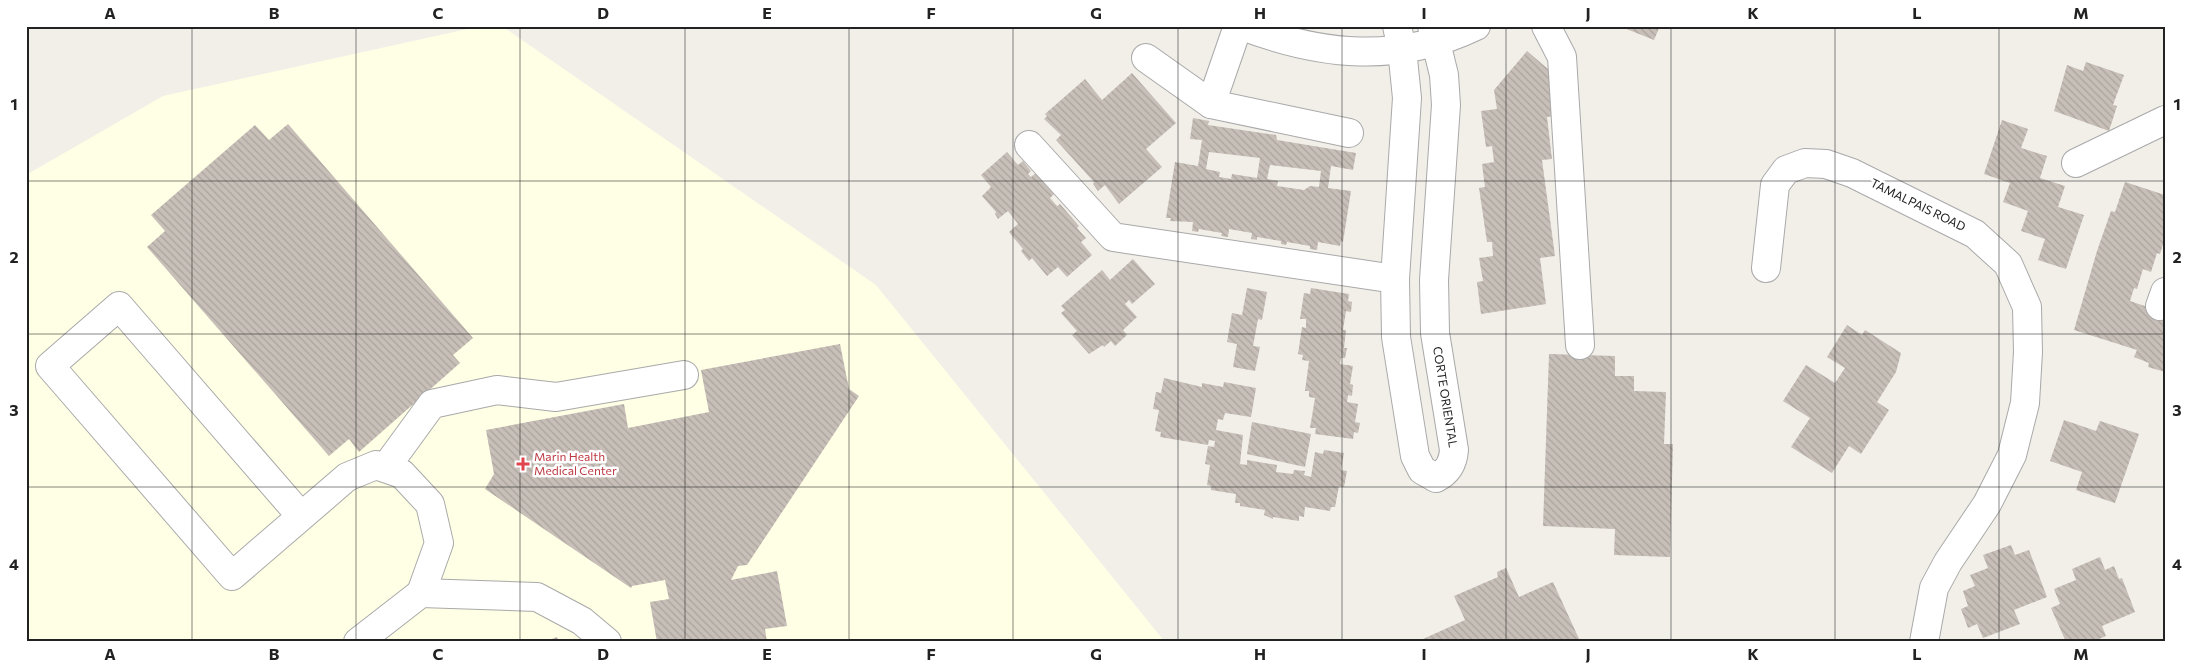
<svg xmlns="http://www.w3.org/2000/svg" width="2191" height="668" viewBox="0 0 2191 668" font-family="Commissioner,sans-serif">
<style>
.education{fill:#ffffe5}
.building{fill:url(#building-back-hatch);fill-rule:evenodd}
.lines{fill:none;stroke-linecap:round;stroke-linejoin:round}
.minor-casing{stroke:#a9a9a9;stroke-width:30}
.minor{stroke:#fff;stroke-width:28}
.grid{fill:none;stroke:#222;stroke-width:1;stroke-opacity:0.55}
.health-dot{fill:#e0444e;stroke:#fff;stroke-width:2}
.labels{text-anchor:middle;stroke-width:5;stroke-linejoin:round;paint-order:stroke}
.street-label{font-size:12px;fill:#222;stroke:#fff}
.health-label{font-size:12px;fill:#be3a42;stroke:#fff;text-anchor:start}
.neatline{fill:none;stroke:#222;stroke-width:2}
.grid-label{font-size:16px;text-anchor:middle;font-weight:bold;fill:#222}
</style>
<defs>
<pattern id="building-back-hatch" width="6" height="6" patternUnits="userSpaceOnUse" patternTransform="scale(1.25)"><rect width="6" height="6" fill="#c7bfb8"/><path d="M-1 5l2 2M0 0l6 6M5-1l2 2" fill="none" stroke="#aba49e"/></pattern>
</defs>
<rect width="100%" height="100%" fill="#f2efe9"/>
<!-- education -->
<path class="education" d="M481 26H502L876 285 1165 642H26V175L163 96Z"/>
<!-- building -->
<g class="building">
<path d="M1619 26H1660L1654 40Z"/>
<path d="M1527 51 1555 75 1561 115 1547 117 1552 159 1542 160 1555 256 1540 258 1546 304 1481 314 1477 282 1483 281 1479 258 1493 256 1492 242H1487L1479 188 1485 187 1482 164 1494 162 1492 146 1486 147 1481 111 1497 109 1494 90Z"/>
<path d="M2086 62 2124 75 2113 105 2117 106 2109 131 2054 111 2067 65 2083 71Z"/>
<path d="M1132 73 1176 123 1146 149 1162 167 1119 204 1105 185 1098 191 1093 184 1094 182 1056 140 1061 135 1044 119 1047 116 1045 114 1085 79 1102 100Z"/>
<path d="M1193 118 1209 121 1208 125 1276 135 1277 140 1356 153 1353 170 1331 166 1328 188 1351 191 1343 242 1341 241 1340 246 1318 242 1317 250 1310 249V246L1287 242 1286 245 1281 244V241L1257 237V240L1251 239 1252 233 1229 229 1228 237 1221 236 1222 233 1199 229 1198 232 1192 231 1193 222 1170 221 1171 218H1166L1175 162 1198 166 1202 140 1190 139ZM1209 152 1260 158 1257 178 1232 174 1231 179 1219 177 1220 172 1206 169ZM1270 165 1321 171 1319 187 1310 186 1304 190 1277 186 1278 181 1267 179Z"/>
<path d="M2002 120 2028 129 2021 148 2047 156 2040 178 2065 186 2058 207 2084 215 2066 269 2038 260 2045 239 2021 231 2028 211 2003 202 2010 183 1984 174Z"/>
<path d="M288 124 473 338 453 355 460 363 359 452 349 439 329 456 147 247 165 231 151 215 255 125 269 140Z"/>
<path d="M1007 152 1018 165 1023 161 1031 171 1028 174 1031 177 1038 171 1056 192 1050 198 1057 206 1060 204 1079 226 1077 228 1086 238 1081 242 1092 255 1067 277 1058 267 1047 276 1032 258 1029 261 1021 251 1023 249 1009 232 1018 224 1008 211 998 219 995 214 996 212 982 196 991 187 981 175Z"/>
<path d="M2125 182 2165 195V238L2160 254 2157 253 2151 272 2143 269 2137 289 2134 288 2130 301 2165 313V372L2148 367 2149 363 2134 357 2137 350 2074 330 2097 251 2111 211 2115 212Z"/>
<path d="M1133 259 1155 284 1132 304 1129 300 1125 304 1137 317 1123 330 1127 335 1115 346 1111 341 1104 347 1103 345 1089 354 1072 335 1077 331 1061 313 1065 310 1061 306 1102 270 1110 280Z"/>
<path d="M1247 288 1267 292 1262 320 1258 319 1253 346 1260 347 1255 371 1233 367 1237 344 1227 342 1232 313 1242 315Z"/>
<path d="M1311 288 1349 294 1348 301 1352 302 1351 312 1346 311 1343 330H1346L1344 348H1347L1345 358H1341L1340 364 1353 366 1350 384 1353 385 1352 396 1348 395 1347 402 1358 404 1355 422 1360 423 1358 433 1354 432 1353 439 1315 434 1316 428H1310L1315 398 1309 397V391H1305L1309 361 1302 360 1303 355 1298 354 1302 327 1306 328V319H1300L1304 293 1310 294Z"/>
<path d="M1847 325 1862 335 1865 330 1901 353 1896 372 1877 402 1889 410 1861 454 1849 446 1832 473 1791 447 1810 418 1783 401 1806 365 1835 383 1845 368 1827 357Z"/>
<path d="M840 344 849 389 859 396 747 565 738 566 731 580 777 571 787 626 765 629 767 642H657L650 602 669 599 665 580 632 586 631 588 485 489 494 474 486 430 624 404 628 428 709 412 701 370Z"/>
<path d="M1549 354 1615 356V376H1634V391L1666 392 1664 444H1673L1670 557 1614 555 1615 529 1543 526Z"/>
<path d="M1164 378 1202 387V383L1223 387 1224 382 1256 388 1251 417 1225 413 1223 420 1218 419 1216 430 1243 435 1240 464 1247 465V460L1277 465 1276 472 1293 474 1294 470 1305 471 1304 475 1311 477 1315 452 1323 454 1324 450 1344 453 1341 470 1347 471 1344 487 1339 486 1335 507H1331L1330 511 1305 507 1304 517 1299 516V521L1273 517V519L1264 515 1265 510 1240 506V503H1235L1236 494 1211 490V486L1207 485 1210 465 1205 464 1208 446 1214 447 1215 441 1209 440 1208 445 1160 437 1161 432 1155 431 1159 410 1153 409 1156 392 1161 393Z"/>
<path d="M2064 420 2096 431 2100 421 2139 434 2115 503 2076 490 2082 472 2050 461Z"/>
<path d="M1252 422 1311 434 1305 467 1247 454Z"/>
<path d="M2011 545 2015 555 2029 550 2047 597 2014 610 2020 624 1983 638 1977 624 1968 628 1961 609 1968 606 1963 591 1975 586 1970 575 1988 568 1983 555Z"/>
<path d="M2100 557 2105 570 2114 566 2119 579 2122 578 2135 612 2102 626 2106 636 2092 642H2066L2051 608 2060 604 2054 589 2076 580 2072 569Z"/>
<path d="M1506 568 1519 597 1553 582 1580 641 1424 642 1423 639 1465 620 1454 596 1498 577 1497 572Z"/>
<path d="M557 637 559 642H544Z"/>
</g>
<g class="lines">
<!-- minor casing -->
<g class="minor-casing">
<g id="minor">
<path d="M1238 26 1211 104 1349 133"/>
<path d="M1242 26C1322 56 1397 64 1476 26"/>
<path d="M1397 26 1402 49 1407 98 1395 279 1396 337 1415 456 1422 470 1436 478C1448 472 1453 463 1454 450L1435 333 1434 280 1446 105 1444 75 1432 26"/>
<path d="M1546 26 1562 57 1580 345"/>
<path d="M1146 58 1211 104"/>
<path d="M1029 145 1113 237 1395 279"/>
<path d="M2076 163 2165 120"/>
<path d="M1766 268 1775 185 1786 170 1805 163 1826 164 1852 173 1975 234 2008 264 2027 307 2028 352 2025 403 2012 455 1987 504 1948 562 1934 588 1924 642"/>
<path d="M2160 306 2165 292"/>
<path d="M386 467 432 404 497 390 556 397 684 375"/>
<path d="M301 516 119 306 50 366 232 576 347 477 376 465 402 474 430 504 439 543 421 593"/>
<path d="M358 642 421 593 537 597 582 621 607 642"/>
</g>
</g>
<!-- minor -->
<use href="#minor" class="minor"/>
</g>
<!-- grid -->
<path class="grid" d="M192 26V642M356 26V642M520 26V642M685 26V642M849 26V642M1013 26V642M1178 26V642M1342 26V642M1506 26V642M1671 26V642M1835 26V642M1999 26V642M26 181H2165M26 334H2165M26 487H2165"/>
<!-- markers -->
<path class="health-dot" d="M520.5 456.5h5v5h5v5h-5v5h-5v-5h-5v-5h5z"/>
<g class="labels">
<!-- street labels -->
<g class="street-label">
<text transform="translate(1918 205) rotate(26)" y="4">TAMALPAIS ROAD</text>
<text transform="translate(1445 397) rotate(81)" y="4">CORTE ORIENTAL</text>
</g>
<!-- health labels -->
<g class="health-label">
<text x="534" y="461">Marin Health<tspan x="534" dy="14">Medical Center</tspan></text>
</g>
</g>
<!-- border -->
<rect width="2191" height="668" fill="none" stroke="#ffffff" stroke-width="55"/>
<rect x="28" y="28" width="2136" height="612" class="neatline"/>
<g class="grid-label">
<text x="110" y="19">A</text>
<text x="274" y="19">B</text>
<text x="438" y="19">C</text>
<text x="603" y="19">D</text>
<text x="767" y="19">E</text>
<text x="931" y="19">F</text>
<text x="1096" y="19">G</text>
<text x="1260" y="19">H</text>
<text x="1424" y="19">I</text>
<text x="1588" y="19">J</text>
<text x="1753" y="19">K</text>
<text x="1917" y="19">L</text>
<text x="2081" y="19">M</text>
<text x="14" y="110">1</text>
<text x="2177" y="110">1</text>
<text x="14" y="263">2</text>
<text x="2177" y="263">2</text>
<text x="14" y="416">3</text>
<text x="2177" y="416">3</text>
<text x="14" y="570">4</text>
<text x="2177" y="570">4</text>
<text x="110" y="660">A</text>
<text x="274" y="660">B</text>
<text x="438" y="660">C</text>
<text x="603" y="660">D</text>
<text x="767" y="660">E</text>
<text x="931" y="660">F</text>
<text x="1096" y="660">G</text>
<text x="1260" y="660">H</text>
<text x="1424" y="660">I</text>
<text x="1588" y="660">J</text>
<text x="1753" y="660">K</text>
<text x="1917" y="660">L</text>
<text x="2081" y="660">M</text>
</g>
</svg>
